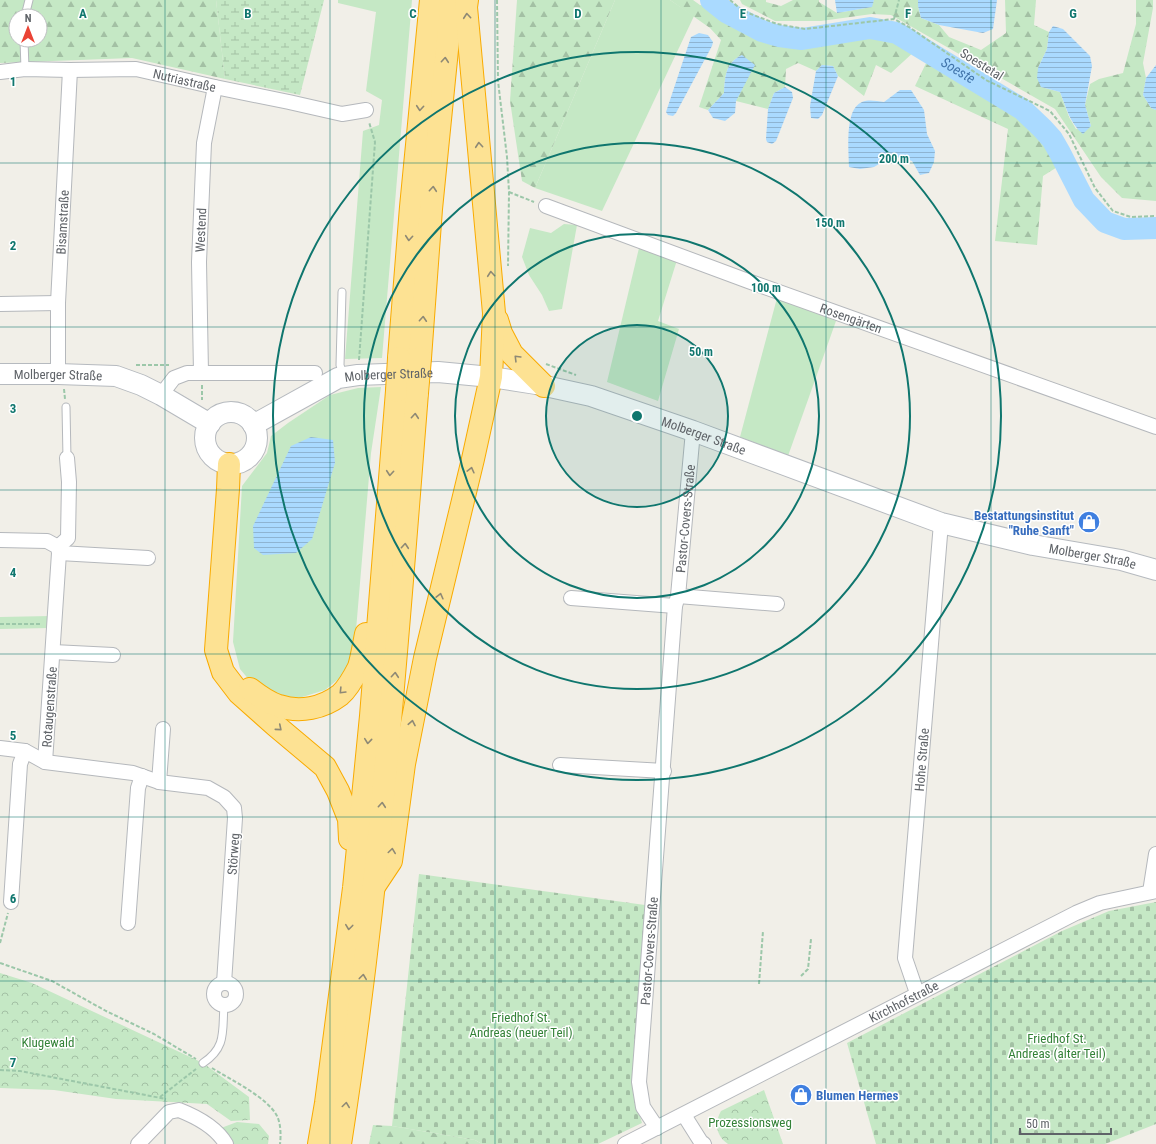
<svg xmlns="http://www.w3.org/2000/svg" width="1156" height="1144" viewBox="0 0 1156 1144" font-family="'Roboto Condensed',sans-serif">
<style>
.grass{fill:#c5e8c5}
.forest{fill:url(#forest-firs);fill-rule:evenodd}
.wetland{fill:url(#wetland-marsh)}
.cemetery{fill:url(#cemetery-stones)}
.park{fill:url(#park-crowns)}
.water{fill:url(#water-rules)}
.lines{fill:none;stroke-linecap:round;stroke-linejoin:round}
.river{stroke:#aadaff;stroke-width:22}
.lane-casing{stroke:#b5b8bc;stroke-width:9}
.street-casing{stroke:#b5b8bc;stroke-width:16}
.secondary-casing{stroke:#b6babf;stroke-width:22}
.highway-casing{stroke:#f9ab00;stroke-width:24}
.path{stroke:#9cc7a9;stroke-width:2;stroke-dasharray:4 2;stroke-linecap:butt}
.lane{stroke:#fff;stroke-width:7}
.street{stroke:#fff;stroke-width:14}
.secondary{stroke:#fff;stroke-width:20}
.highway{stroke:#fde293;stroke-width:22}
.highway-bridge-casing{stroke:#f9ab00;stroke-width:24;stroke-linecap:butt}
.highway-bridge{stroke:#fde293;stroke-width:22}
.oneway{stroke:#8e8975}
.grid{fill:none;stroke:#0f766e;stroke-width:1;stroke-opacity:0.55}
.ring{fill:none;stroke:#0f766e;stroke-width:2}
.labels{text-anchor:middle;stroke-width:3;stroke-linejoin:round;paint-order:stroke}
.street-label{font-size:13px;fill:#5f6368;stroke:#fff}
.shop-label{font-size:13px;font-weight:bold;fill:#366cbe;stroke:#fff;text-anchor:end}
.park-label{font-size:13px;fill:#348238;stroke:#fff}
.water-label{font-size:14px;font-style:italic;fill:#4174aa;stroke:#fff}
.grid-label{font-size:13px;text-anchor:middle;font-weight:bold;fill:#0f766e;stroke:#fff;stroke-width:3;stroke-linejoin:round;paint-order:stroke}
.centre{fill:#0f766e;stroke:#fff;stroke-width:2}
.ring-label{font-size:12px;text-anchor:middle;font-weight:bold;fill:#0f766e;stroke:#fff;stroke-width:3;stroke-linejoin:round;paint-order:stroke}
</style>
<defs>
<pattern id="forest-firs" width="22" height="20" patternUnits="userSpaceOnUse"><rect width="22" height="20" fill="#c5e8c5"/><path d="M5 1l3.5 6h-7zM16 11l3.5 6h-7z" fill="#a3c0a4"/></pattern>
<pattern id="wetland-marsh" width="20" height="14" patternUnits="userSpaceOnUse"><rect width="20" height="14" fill="#c5e8c5"/><path d="M1 5h8M5 5V1M11 12h8M15 12V8" fill="none" stroke="#a3c0a4"/></pattern>
<pattern id="cemetery-stones" width="16" height="16" patternUnits="userSpaceOnUse"><rect width="16" height="16" fill="#c5e8c5"/><path d="M2 7V4a2 2 0 0 1 4 0v3zM10 15v-3a2 2 0 0 1 4 0v3z" fill="#a3c0a4"/></pattern>
<pattern id="park-crowns" width="20" height="18" patternUnits="userSpaceOnUse"><rect width="20" height="18" fill="#c5e8c5"/><path d="M2 6a3 3 0 1 1 6 0M12 15a3 3 0 1 1 6 0" fill="none" stroke="#a3c0a4"/></pattern>
<pattern id="water-rules" width="6" height="5" patternUnits="userSpaceOnUse"><rect width="6" height="5" fill="#aadaff"/><path d="M0 2.5h6" fill="none" stroke="#8eb4d2"/></pattern>
</defs>
<rect width="100%" height="100%" fill="#f1efe8"/>
<!-- grass -->
<g class="grass">
<path d="M338 0H412L382 358 345 359 363 131 379 125 382 100 366 91 376 12 338 3Z"/>
<path d="M615 0H670L694 16 602 211 535 188Z"/>
<path d="M564 224 577 225 562 309 549 311 542 295 529 275 522 257 530 228 551 233Z"/>
<path d="M639 248 677 260 658 321 679 329 658 401 607 382Z"/>
<path d="M777 298 836 321 788 456 740 437Z"/>
<path d="M381 387 371 453 354 654 347 672 325 690 299 698 275 699 255 687 240 669 233 642 242 486 267 453 271 436 288 423 330 395 358 388Z"/>
<path d="M50 616 49 628 0 629V617Z"/>
</g>
<!-- forest -->
<g class="forest">
<path d="M0 0H216L225 79 132 58 0 63ZM16 16H40V40H16Z"/>
<path d="M517 0H615L535 188 522 181 510 101Z"/>
<path d="M670 0H693L700 5 711 6 773 39 818 42 870 31 898 36 916 50 891 73 876 65 864 96 838 76 833 66 822 65 816 71 798 63 786 69 785 87 774 93 768 109 736 101 742 55C725 63 725 77 724 93L708 110 699 107 721 40 710 28Z"/>
<path d="M740 0H766V2L781 6 793 0H819V2L837 13 871 7 874 0H918V6L921 18 939 25 949 37 981 50 1006 33 1005 0H1036L1034 25 1049 32 1047 49 1038 68 1041 87 1060 92 1069 117 1076 129 1091 126 1085 105 1090 84 1099 79 1123 73 1136 24V0H1153V8L1143 63 1146 78 1143 95 1151 108 1156 110V201L1122 198 1101 177 1055 109 891 15 872 14 821 21H775L742 4Z"/>
<path d="M929 57 1017 109 1042 132 1055 149 1062 164 1043 176 1037 245 995 241 1008 129 915 86Z"/>
<path d="M373 1125 392 1126 475 1140 482 1144H369Z"/>
</g>
<!-- wetland -->
<path class="wetland" d="M216 0H324L300 95 225 79Z"/>
<!-- cemetery -->
<g class="cemetery">
<path d="M419 874 645 905 635 1099 642 1123 598 1144H482L475 1140 392 1126Z"/>
<path d="M1156 902V1124L1105 1144H876L847 1043 1062 931 1109 911Z"/>
</g>
<!-- park -->
<g class="park">
<path d="M0 973 32 983 203 1063 249 1097 250 1120 231 1121 207 1104 116 1099 54 1090 0 1088Z"/>
<path d="M764 1090 783 1144H728C716 1136 714 1123 721 1111Z"/>
<path d="M237 1122 259 1124 269 1136 268 1144H232L221 1128Z"/>
</g>
<!-- water -->
<g class="water">
<path d="M835 0H874L872 7 837 13Z"/>
<path d="M918 0H997L993 29 983 33 939 25 921 18 918 6Z"/>
<path d="M1053 26 1063 29 1090 56 1092 66 1085 105 1091 126 1083 134C1070 124 1066 107 1060 92L1041 87 1037 78 1038 68 1047 49 1049 32Z"/>
<path d="M699 33 708 35 713 42 712 46 676 113 673 116 668 115 666 112 691 37Z"/>
<path d="M742 55 755 65 736 101 735 113 725 121 713 118 708 110 724 93C725 77 725 63 742 55Z"/>
<path d="M822 65 833 66 838 76 822 115 818 119 811 118 810 106 816 71Z"/>
<path d="M1156 65V110L1151 108 1143 95 1146 78Z"/>
<path d="M785 87 792 92 793 98 776 141 772 144 767 142 766 139 768 109 774 93Z"/>
<path d="M900 90H911L924 110 927 134 935 151 934 162 929 173 920 175 912 161 900 157 886 160 874 167 860 169 849 167C849 151 844 109 862 102 869 99 876 101 884 102Z"/>
<path d="M311 437 333 440 335 463 312 539 296 553 263 555 254 548 253 526 291 446Z"/>
</g>
<g class="lines">
<!-- river -->
<path class="river" id="s1" d="M711 0 726 12 762 31 779 36 802 39 870 28 897 33 1022 109 1042 128 1052 139 1060 153 1084 200 1105 222 1124 229 1156 228"/>
<!-- lane casing -->
<g class="lane-casing">
<g id="lane">
<path d="M25 16 29 0"/>
<path d="M24 40 25 69"/>
<path d="M342 292 340 365 343 375"/>
<path d="M66 407 67 458"/>
<path d="M203 1063C227 1047 222 1031 224 1005"/>
</g>
</g>
<!-- street casing -->
<g class="street-casing">
<g id="street">
<path id="s2" d="M0 72 25 69 70 70 136 69 215 87 289 102 342 114 366 110"/>
<path id="s3" d="M546 206 748 281 1156 427"/>
<path d="M0 304 58 303"/>
<path id="s4" d="M201 373 199 262 204 143 215 87"/>
<path id="s5" d="M58 374V303L70 70"/>
<path d="M161 395 174 378 187 373H315"/>
<path d="M0 540 47 541 58 547 59 553 45 762"/>
<path d="M58 547 68 538 69 482 67 458"/>
<path d="M59 553 148 558"/>
<path d="M678 596 777 604"/>
<path d="M571 598 675 606"/>
<path d="M53 652 113 655"/>
<path d="M0 748 25 751 45 762 133 773 159 782 208 788 224 797 234 808 235 818 224 983"/>
<path d="M560 765 664 771"/>
<path d="M159 782 163 729"/>
<path d="M1150 892 1156 854"/>
<path d="M11 902 20 764 25 751"/>
<path d="M128 923 138 788 142 776"/>
<circle cx="225" cy="994" r="11"/>
<path id="s6" d="M917 993 905 958 941 523"/>
<path d="M684 1115 701 1142 704 1144"/>
<path id="s7" d="M657 1128 643 1107 639 1082 675 606 678 596 693 431"/>
<path d="M138 1144 169 1112 179 1110C197 1117 216 1127 226 1144"/>
<path id="s8" d="M625 1144 1076 913 1100 903 1156 891"/>
</g>
</g>
<!-- secondary casing -->
<g class="secondary-casing">
<g id="secondary">
<path id="s9" d="M0 374H58L116 376 141 385 161 395 210 424"/>
<circle cx="231" cy="438" r="26"/>
<path id="s10" d="M253 425 338 378 358 375 438 372 491 377 536 384 591 396 693 431 941 523 1033 545 1121 560 1156 570"/>
</g>
</g>
<!-- highway casing -->
<g class="highway-casing">
<g id="highway">
<path d="M497 320 501 333 512 354 544 386"/>
<path d="M399 358 411 207 431 0"/>
<path d="M420 358 431 209 452 0"/>
<path d="M229 464 228 489 216 650 223 672 239 693 275 725 325 767 338 791 349 819 350 839"/>
<path d="M250 689C259 696 268 703 279 706 300 713 323 708 340 695 347 689 355 675 359 667 362 657 364 644 366 634"/>
<path d="M375 885 391 861 404 764 425 658 473 459 491 377 494 313 466 7 467 0"/>
<path d="M319 1144 326 1103 354 888 371 716 397 391"/>
<path d="M340 1144C379 895 397 644 417 393"/>
</g>
</g>
<!-- path -->
<g class="path">
<path d="M497 0 498 81 507 157 509 192 508 266"/>
<path d="M730 0 743 11 777 24 805 29 894 19 909 27 986 80 1050 111 1069 134 1095 188 1113 211 1131 217 1156 216"/>
<path d="M894 19 899 0"/>
<path d="M509 192 534 202"/>
<path d="M359 360 375 142 369 122"/>
<path d="M546 364 576 375"/>
<path d="M136 365H169"/>
<path d="M202 385V400"/>
<path d="M64 389 65 399"/>
<path d="M0 624H42"/>
<path d="M0 943 8 913"/>
<path d="M0 963 52 981 106 1011 154 1034 196 1059"/>
<path d="M801 976 808 969 811 939"/>
<path d="M759 984 763 931"/>
<path d="M212 1068C231 1080 267 1097 277 1116 281 1124 281 1136 280 1144"/>
<path d="M0 1070 20 1071 166 1099"/>
<path d="M160 1097 196 1069"/>
</g>
<!-- lane -->
<use href="#lane" class="lane"/>
<!-- street -->
<use href="#street" class="street"/>
<!-- secondary -->
<use href="#secondary" class="secondary"/>
<!-- highway -->
<use href="#highway" class="highway"/>
<!-- highway-bridge casing -->
<g class="highway-bridge-casing">
<g id="highway-bridge">
<path d="M397 391 399 358"/>
<path d="M417 393 420 358"/>
</g>
</g>
<!-- highway-bridge -->
<use href="#highway-bridge" class="highway-bridge"/>
</g>
<!-- one-way arrows -->
<defs><path id="oneway-chevron" d="M-2-3.5L2.5 0L-2 3.5" fill="none" stroke-width="1.6" stroke-linecap="round" stroke-linejoin="round"/></defs>
<g class="oneway">
<use href="#oneway-chevron" transform="translate(467 16) rotate(-95)"/>
<use href="#oneway-chevron" transform="translate(445 60) rotate(-85)"/>
<use href="#oneway-chevron" transform="translate(420 108) rotate(95)"/>
<use href="#oneway-chevron" transform="translate(479 145) rotate(-95)"/>
<use href="#oneway-chevron" transform="translate(433 189) rotate(-85)"/>
<use href="#oneway-chevron" transform="translate(409 238) rotate(95)"/>
<use href="#oneway-chevron" transform="translate(491 274) rotate(-95)"/>
<use href="#oneway-chevron" transform="translate(423 319) rotate(-86)"/>
<use href="#oneway-chevron" transform="translate(517 358) rotate(-135)"/>
<use href="#oneway-chevron" transform="translate(415 416) rotate(-85)"/>
<use href="#oneway-chevron" transform="translate(471 470) rotate(-76)"/>
<use href="#oneway-chevron" transform="translate(390 473) rotate(95)"/>
<use href="#oneway-chevron" transform="translate(405 546) rotate(-85)"/>
<use href="#oneway-chevron" transform="translate(440 596) rotate(-76)"/>
<use href="#oneway-chevron" transform="translate(395 675) rotate(-85)"/>
<use href="#oneway-chevron" transform="translate(342 691) rotate(134)"/>
<use href="#oneway-chevron" transform="translate(412 723) rotate(-79)"/>
<use href="#oneway-chevron" transform="translate(279 728) rotate(40)"/>
<use href="#oneway-chevron" transform="translate(368 741) rotate(96)"/>
<use href="#oneway-chevron" transform="translate(382 805) rotate(-85)"/>
<use href="#oneway-chevron" transform="translate(392 851) rotate(-82)"/>
<use href="#oneway-chevron" transform="translate(349 927) rotate(97)"/>
<use href="#oneway-chevron" transform="translate(363 977) rotate(-83)"/>
<use href="#oneway-chevron" transform="translate(346 1105) rotate(-82)"/>
</g>
<!-- grid -->
<path class="grid" d="M165 0V1144M330 0V1144M495 0V1144M661 0V1144M826 0V1144M991 0V1144M0 163H1156M0 327H1156M0 490H1156M0 654H1156M0 817H1156M0 981H1156"/>
<!-- distance rings -->
<circle cx="637" cy="416" r="91" fill="#0f766e" fill-opacity=".12"/>
<g class="ring">
<circle cx="637" cy="416" r="91"/>
<circle cx="637" cy="416" r="182"/>
<circle cx="637" cy="416" r="273"/>
<circle cx="637" cy="416" r="364"/>
</g>
<!-- icons -->
<defs>
<g id="shop-disc" transform="scale(1.15)"><circle r="9.5" fill="#3f7fe0" stroke="#fff"/><path d="M-5-2.5h2.3a2.7 3.5 0 0 1 5.4 0H5L5.5 6h-11ZM-1.5-2.5h3a1.5 2.3 0 0 0-3 0Z" fill="#fff"/></g>
</defs>
<g fill-rule="evenodd">
<use href="#shop-disc" x="1089" y="522"/>
<use href="#shop-disc" x="801" y="1095"/>
</g>
<g class="labels">
<!-- street labels -->
<g class="street-label">
<text transform="translate(982 64) rotate(32)" y="5">Soestetal</text>
<text dy="5" stroke="none"><textPath href="#s2" startOffset="186">Nutriastraße</textPath></text>
<text dy="5" stroke="none"><textPath href="#s5" startOffset="152">Bisamstraße</textPath></text>
<text dy="5" stroke="none"><textPath href="#s4" startOffset="143">Westend</textPath></text>
<text dy="5" stroke="none"><textPath href="#s3" startOffset="325">Rosengärten</textPath></text>
<text dy="5" stroke="none"><textPath href="#s9" startOffset="58">Molberger Straße</textPath></text>
<text dy="5" stroke="none"><textPath href="#s10" startOffset="148">Molberger Straße</textPath></text>
<text dy="5" stroke="none"><textPath href="#s10" startOffset="472">Molberger Straße</textPath></text>
<text dy="5" stroke="none"><textPath href="#s7" startOffset="616">Pastor-Covers-Straße</textPath></text>
<text dy="5" stroke="none"><textPath href="#s10" startOffset="880">Molberger Straße</textPath></text>
<text transform="translate(49 707) rotate(-86)" y="5">Rotaugenstraße</text>
<text dy="5" stroke="none"><textPath href="#s6" startOffset="236">Hohe Straße</textPath></text>
<text transform="translate(233 854) rotate(-86)" y="5">Störweg</text>
<text dy="5" stroke="none"><textPath href="#s7" startOffset="182">Pastor-Covers-Straße</textPath></text>
<text dy="5" stroke="none"><textPath href="#s8" startOffset="313">Kirchhofstraße</textPath></text>
</g>
<!-- shop labels -->
<g class="shop-label">
<text x="1074" y="520">Bestattungsinstitut<tspan x="1074" dy="15">"Ruhe Sanft"</tspan></text>
<text x="816" y="1100" text-anchor="start">Blumen Hermes</text>
</g>
<!-- park labels -->
<g class="park-label">
<text x="521" y="1022">Friedhof St.<tspan x="521" dy="15">Andreas (neuer Teil)</tspan></text>
<text x="1057" y="1043">Friedhof St.<tspan x="1057" dy="15">Andreas (alter Teil)</tspan></text>
<text x="48" y="1047">Klugewald</text>
<text x="750" y="1127">Prozessionsweg</text>
</g>
<!-- water labels -->
<g class="water-label">
<text dy="5" stroke="none"><textPath href="#s1" startOffset="269">Soeste</textPath></text>
</g>
</g>
<g class="grid-label">
<text x="83" y="18">A</text>
<text x="248" y="18">B</text>
<text x="413" y="18">C</text>
<text x="578" y="18">D</text>
<text x="743" y="18">E</text>
<text x="908" y="18">F</text>
<text x="1073" y="18">G</text>
<text x="13" y="86">1</text>
<text x="13" y="250">2</text>
<text x="13" y="413">3</text>
<text x="13" y="577">4</text>
<text x="13" y="740">5</text>
<text x="13" y="903">6</text>
<text x="13" y="1067">7</text>
</g>
<circle cx="637" cy="416" r="6" class="centre"/>
<g class="ring-label">
<text x="894" y="163">200 m</text>
<text x="830" y="227">150 m</text>
<text x="766" y="292">100 m</text>
<text x="701" y="356">50 m</text>
</g>
<!-- north arrow -->
<g transform="translate(28 28)"><circle r="19" fill="#ffffff" stroke="#bfc1c3"/>
<path d="M0-3L7 15L0 10L-7 15Z" fill="#ea4335"/>
<text y="-6" font-size="11" font-weight="bold" text-anchor="middle" fill="#5f6368">N</text>
</g>
<!-- scale -->
<path d="M1020 1128v6h91v-6" fill="none" stroke="#5f6368" stroke-width="2"/>
<text x="1026" y="1128" font-size="12" fill="#5f6368" stroke="#ffffff" stroke-width="3" paint-order="stroke">50 m</text>
</svg>
